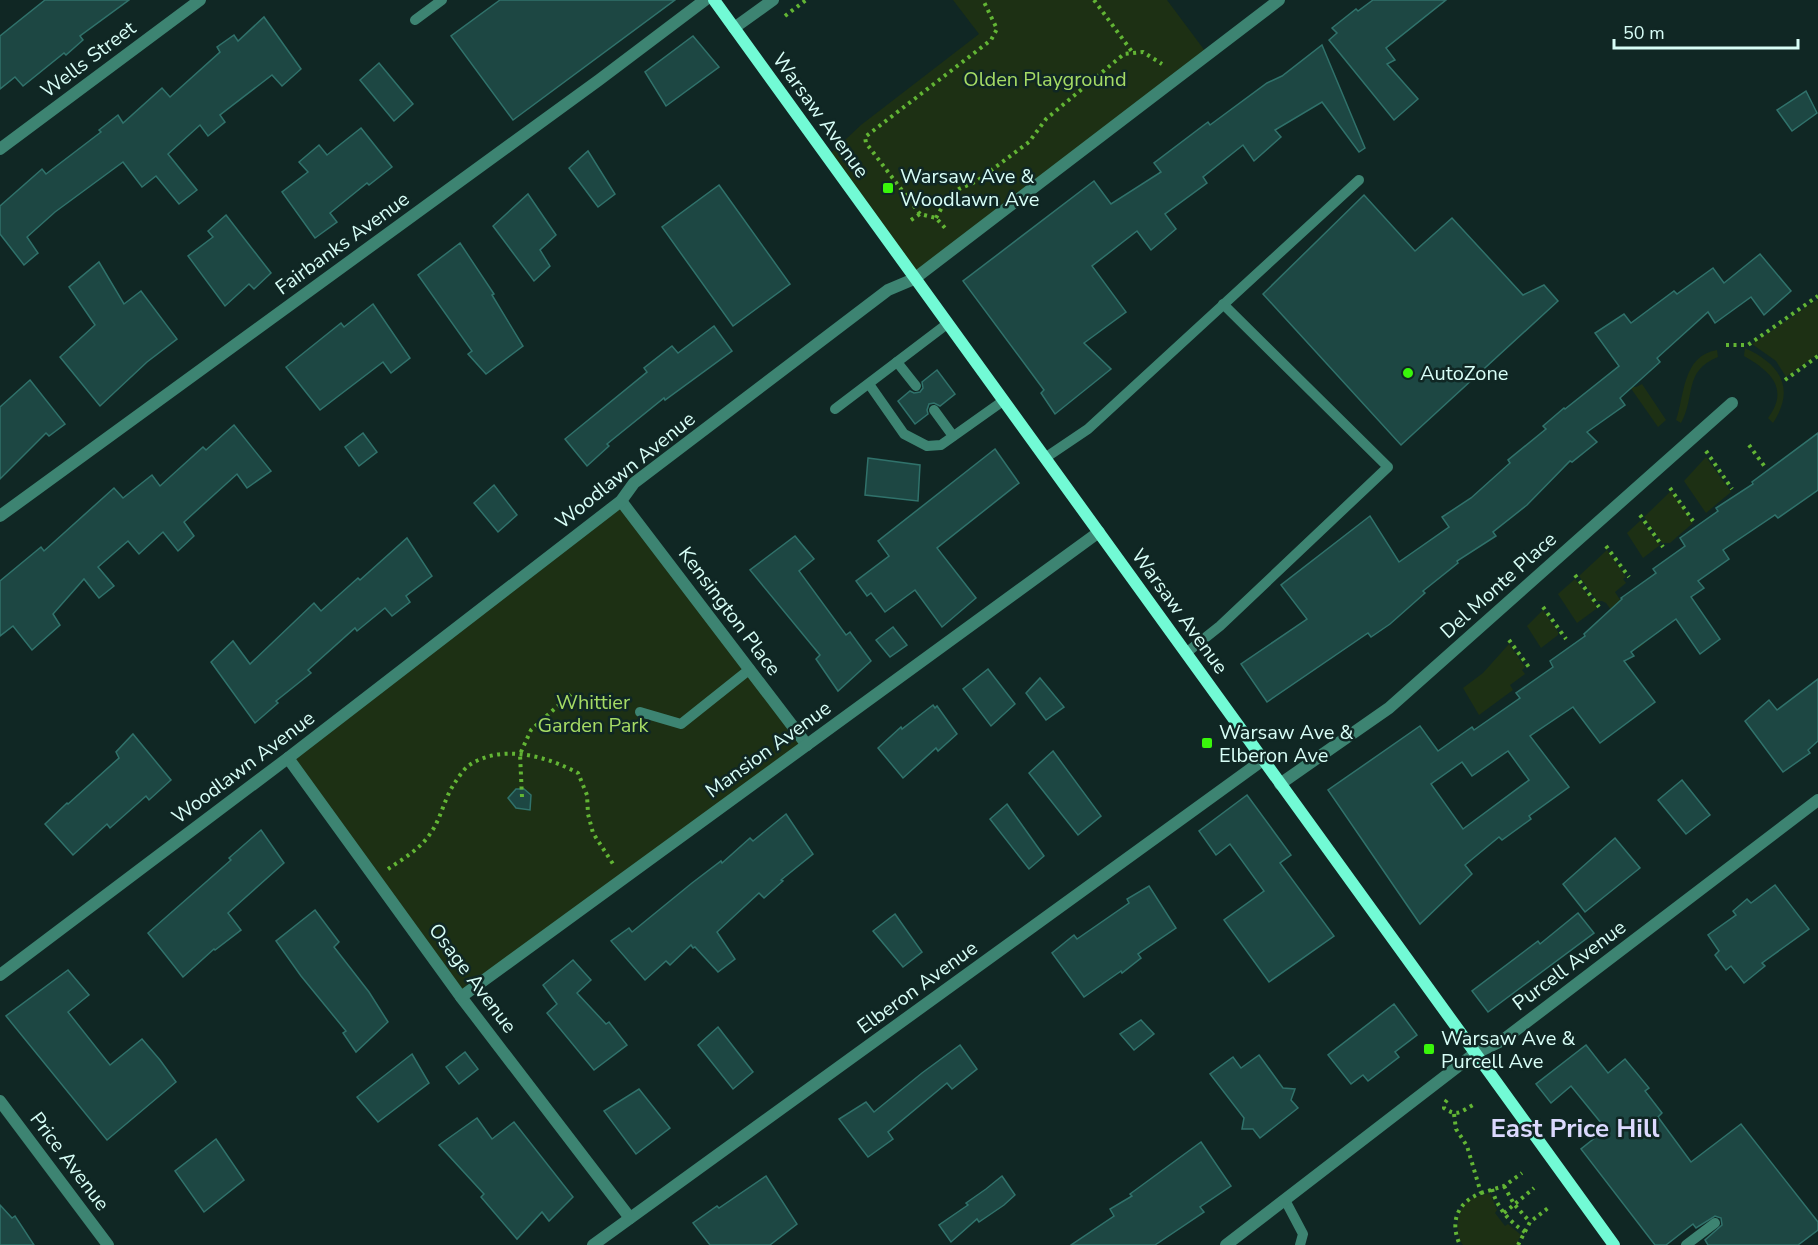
<svg xmlns="http://www.w3.org/2000/svg" width="1818" height="1245" viewBox="0 0 1818 1245" font-family="'Nunito Sans',sans-serif">
<style>
.green{fill:#1d3014}
.building{fill:#1d4743;stroke:#30726b;stroke-width:1.5;fill-rule:evenodd}
.lines{fill:none;stroke-linecap:round;stroke-linejoin:round}
.path{stroke:#62b534;stroke-width:4;stroke-dasharray:3 4.5;stroke-linecap:butt}
.service{stroke:#3d8472;stroke-width:10}
.minor{stroke:#3d8472;stroke-width:12}
.tertiary{stroke:#3d8472;stroke-width:12}
.secondary{stroke:#72fad5;stroke-width:12}
.poi-dot{fill:#39f60b;stroke:#102724;stroke-width:2}
.labels{text-anchor:middle;stroke-width:5;stroke-linejoin:round;paint-order:stroke}
.street-label{font-size:20px;fill:#d8fef7;stroke:#102724}
.park-label{font-size:20px;fill:#a6dc65;stroke:#102724}
.poi-label{font-size:20px;fill:#d8fef7;stroke:#102724;text-anchor:start}
.district-label{font-size:26px;font-weight:bold;fill:#dcd9fe;stroke:#102724}
</style>
<rect width="100%" height="100%" fill="#102724"/>
<!-- green -->
<g class="green">
<path d="M953 0H1167L1208 55 914 279 827 157 861 125 979 34Z"/>
<path d="M1818 299V354L1786 377 1776 361 1752 344Z"/>
<path d="M1745 348C1780 364 1796 388 1773 423L1768 418C1790 388 1770 371 1744 356Z"/>
<path d="M1717 350 1718 357C1683 371 1696 396 1681 423L1676 420C1685 395 1682 356 1717 350Z"/>
<path d="M1642 384 1666 420 1658 427 1630 387H1636Z"/>
<path d="M1706 457 1731 492 1706 513 1684 481Z"/>
<path d="M1671 491 1693 523 1670 543H1662L1644 517Z"/>
<path d="M621 501 807 745 461 997 288 758Z"/>
<path d="M1641 520 1660 545 1643 558 1627 533Z"/>
<path d="M1607 550 1626 577 1623 579 1626 583 1615 592 1647 641 1639 648 1606 603 1602 601H1597L1579 576Z"/>
<path d="M1575 579 1597 606 1596 609 1577 623 1558 594Z"/>
<path d="M1543 610 1558 632V635L1541 648 1527 626Z"/>
<path d="M1509 644 1525 667 1522 670 1525 674 1510 685 1513 690 1479 715 1463 688 1483 673Z"/>
<path d="M1490 1193 1497 1210 1495 1213 1505 1226 1508 1224 1521 1235 1516 1245H1463C1454 1232 1456 1209 1470 1199 1476 1196 1484 1195 1490 1193Z"/>
</g>
<!-- building -->
<g class="building">
<path d="M45 0H129L80 36 83 40 66 55 64 53 23 86 15 77 0 89V36Z"/>
<path d="M500 0H675L513 120 451 36Z"/>
<path d="M1373 0H1446L1386 48 1395 60 1387 64 1418 99 1394 120 1329 40 1337 33 1332 28 1356 9 1358 11Z"/>
<path d="M264 17 301 69 282 86 272 75 220 115 225 122 208 136 200 125 168 154 197 190 179 204 156 176 142 187 123 162 55 212 27 237 38 253 24 265 0 234V206L42 169 46 174 101 132 99 130 118 115 123 123 162 88 170 97 220 52 217 47 234 35 238 41Z"/>
<path d="M693 36 719 67 666 106 645 72Z"/>
<path d="M1322 45 1365 148 1359 152 1322 102 1275 130 1281 137 1254 161 1243 145 1203 177 1207 183 1165 214 1176 229 1151 250 1137 231 1092 266 1126 312 1084 343 1111 369 1055 414 1041 393 1044 390 963 281 1094 181 1111 204 1161 172 1154 163 1208 122 1210 125 1267 83 1282 76Z"/>
<path d="M379 63 413 104 394 121 360 80Z"/>
<path d="M1806 91 1817 113 1792 131 1777 110Z"/>
<path d="M361 128 392 167 369 185 367 183 330 213 337 222 315 238 282 192 308 172 299 162 319 145 327 155Z"/>
<path d="M588 151 615 194 598 207 569 168Z"/>
<path d="M719 185 790 284 733 326 662 227Z"/>
<path d="M528 194 556 235 540 250 550 266 534 281 493 226Z"/>
<path d="M1364 195 1415 251 1452 218 1523 295 1544 285 1558 301 1401 445 1263 294Z"/>
<path d="M226 215 271 273 254 289 249 284 225 306 188 256 213 237 208 231Z"/>
<path d="M460 243 494 294 492 295 523 346 486 374 468 354 472 351 418 275Z"/>
<path d="M1760 254 1791 291 1764 315 1751 297 1715 323 1708 312 1657 358 1660 362 1620 398 1625 405 1587 432 1597 442 1572 462 1570 461 1527 505 1493 532 1496 536 1457 561 1458 563 1423 591 1425 593 1390 624 1371 637 1368 633 1267 702 1241 664 1307 619 1281 585 1370 516 1399 562 1449 527 1442 517 1471 498 1510 463 1508 460 1546 429 1543 426 1564 408 1565 409 1619 366 1595 333 1624 314 1631 323 1674 291 1677 294 1713 268 1724 283Z"/>
<path d="M99 262 124 304 141 291 177 339 147 362 100 406 60 357 95 325 69 287Z"/>
<path d="M373 304 410 358 391 373 383 362 320 410 286 367 341 323 344 327Z"/>
<path d="M714 326 732 351 665 400 664 398 607 444 609 446 587 466 565 439 647 372 644 368 672 346 678 353Z"/>
<path d="M937 370 955 394 940 406 934 403 929 404 927 410 928 414 915 424 898 401 910 391 914 393 920 392 923 388 922 382Z"/>
<path d="M30 380 65 424 49 436 46 433 0 479V407Z"/>
<path d="M234 425 271 471 247 488 237 474 184 522 194 536 178 551 163 532 139 554 128 541 98 567 114 586 99 598 84 579 53 614 60 625 32 650 13 626 0 636V581L41 547 44 551 114 488 123 498 152 475 160 486 203 447 206 450Z"/>
<path d="M363 433 377 452 359 466 345 447Z"/>
<path d="M1818 433V490L1778 518 1775 515 1723 550 1729 559 1698 581 1704 588 1691 597 1720 639 1700 654 1676 619 1631 652 1634 656 1624 661 1655 702 1600 743 1573 707 1530 736 1569 787 1529 816 1531 819 1502 840 1499 837 1465 865 1472 874 1420 924 1328 790 1420 726 1438 751 1472 727 1474 730 1520 698 1516 693 1553 667 1550 661 1585 636 1584 634 1622 599 1621 598 1656 573 1653 569 1685 546 1680 538 1718 511 1716 508 1753 484 1752 482ZM1508 751 1529 780 1463 829 1431 784 1462 762 1472 776Z"/>
<path d="M995 449 1019 483 937 548 976 598 942 627 915 590 885 612 871 593 867 596 856 581 889 556 878 541Z"/>
<path d="M868 458 920 465 918 501 865 495Z"/>
<path d="M494 485 517 515 498 532 474 503Z"/>
<path d="M795 536 814 559 799 571 846 635 850 632 871 661 838 691 816 659 820 655 750 570Z"/>
<path d="M407 538 432 576 406 596 410 602 392 616 385 608 357 631 355 628 308 670 311 673 276 701 278 703 255 723 211 662 233 641 250 664 314 603 321 611 358 578 360 580Z"/>
<path d="M893 627 907 645 890 657 876 640Z"/>
<path d="M988 669 1015 704 991 726 963 689Z"/>
<path d="M1040 678 1064 707 1046 720 1026 693Z"/>
<path d="M1818 679V741L1808 750 1810 753 1783 772 1745 721 1769 700 1777 710Z"/>
<path d="M933 705 935 708 937 706 957 734 938 751 936 748 903 778 878 748 901 727 902 729Z"/>
<path d="M133 734 171 780 149 800 146 796 110 828 107 824 73 855 45 824 67 803 68 804 119 758 116 752Z"/>
<path d="M1053 751 1101 816 1078 835 1029 773Z"/>
<path d="M1682 780 1710 815 1686 834 1658 800Z"/>
<path d="M516 789H524L531 795 530 810 516 808 508 798Z"/>
<path d="M1247 795 1291 855 1280 863 1334 936 1269 982 1224 920 1264 891 1230 844 1216 855 1199 831Z"/>
<path d="M1007 804 1044 856 1029 869 990 819Z"/>
<path d="M786 814 813 854 781 880 783 881 764 898 759 893 717 932 735 959 718 972 695 947 693 948 691 945 670 965 666 961 645 980 611 941 629 928 632 932 692 883 721 861 722 863 750 838 753 841Z"/>
<path d="M261 830 284 863 228 913 241 930 215 950 214 949 183 977 148 933 231 860 229 858Z"/>
<path d="M1615 838 1640 868 1585 912 1563 884Z"/>
<path d="M1775 885 1809 929 1762 963 1765 966 1744 983 1731 966 1726 970 1715 955 1719 951 1708 935 1736 915 1733 911 1747 899 1751 903Z"/>
<path d="M1149 886 1176 928 1138 954 1141 958 1122 973 1121 971 1084 997 1052 953 1074 935 1077 939 1129 903 1127 899Z"/>
<path d="M315 910 339 942 334 947 369 992 388 1022 356 1052 343 1033 346 1031 301 976 276 941Z"/>
<path d="M1578 913 1594 933 1488 1012 1472 991 1538 941 1540 944Z"/>
<path d="M895 914 922 952 903 967 873 931Z"/>
<path d="M573 960 591 980 577 993 606 1024 609 1022 627 1045 594 1070 547 1013 557 1004 543 985Z"/>
<path d="M68 970 89 995 68 1012 110 1065 142 1039 160 1060 176 1082 107 1140 6 1016Z"/>
<path d="M1394 1004 1417 1035 1395 1052 1399 1057 1368 1081 1363 1075 1351 1084 1328 1055Z"/>
<path d="M1141 1020 1154 1034 1134 1050 1120 1034Z"/>
<path d="M718 1027 753 1072 733 1089 698 1045Z"/>
<path d="M960 1045 977 1069 952 1089 947 1083 888 1132 893 1139 868 1157 839 1119 866 1102 874 1112 922 1073Z"/>
<path d="M1586 1045 1608 1073 1625 1059 1649 1088 1645 1091 1662 1113 1658 1117 1691 1162 1741 1124 1818 1222V1230L1798 1245H1708L1705 1240 1722 1225 1721 1218 1715 1216 1696 1228 1693 1224 1666 1245H1655L1581 1149 1606 1129 1571 1086 1551 1103 1536 1084Z"/>
<path d="M465 1052 478 1069 459 1084 446 1067Z"/>
<path d="M412 1054 429 1083 378 1122 357 1097Z"/>
<path d="M1259 1055 1283 1088 1295 1089 1291 1100 1298 1108 1260 1138 1253 1129H1242L1244 1118 1210 1074 1233 1057 1241 1068Z"/>
<path d="M639 1089 670 1128 636 1154 604 1111Z"/>
<path d="M477 1118 492 1139 514 1122 573 1197 549 1221 542 1212 517 1239 481 1197 484 1194 439 1145Z"/>
<path d="M216 1139 244 1180 204 1212 175 1171Z"/>
<path d="M1201 1142 1231 1186 1200 1207 1204 1212 1155 1245H1071L1114 1216 1110 1209 1132 1196 1130 1194Z"/>
<path d="M766 1176 797 1224 770 1245H710L693 1223 717 1206 719 1208Z"/>
<path d="M1002 1176 1015 1195 1004 1205 979 1222 977 1219 951 1242 939 1225 968 1205 966 1203 986 1189Z"/>
<path d="M0 1205 12 1218 15 1216 34 1245H0Z"/>
</g>
<g class="lines">
<!-- path -->
<g class="path">
<path d="M1094 0 1133 53"/>
<path d="M785 16 806 0"/>
<path d="M920 214 866 143 865 137 991 40 997 29 983 0"/>
<path d="M936 218 950 193 977 181 1029 142 1046 119 1124 54 1143 52 1162 64"/>
<path d="M911 220 920 214 936 218 946 229"/>
<path d="M1726 345H1748L1818 296"/>
<path d="M1785 380 1818 356"/>
<path d="M1749 445 1765 467"/>
<path d="M1706 451 1732 489"/>
<path d="M1670 488 1693 521"/>
<path d="M1640 515 1663 547"/>
<path d="M1606 546 1629 577"/>
<path d="M1575 575 1599 607"/>
<path d="M1543 607 1566 639"/>
<path d="M1509 640 1531 670"/>
<path d="M522 797 520 754 531 730 571 694"/>
<path d="M388 869C403 859 420 849 430 834 441 819 444 799 454 784 458 778 463 770 468 766 501 743 546 756 578 773L587 795 588 814 593 833 613 864"/>
<path d="M1447 1100 1444 1104V1108C1457 1117 1460 1112 1473 1105"/>
<path d="M1454 1114 1456 1129 1467 1146 1481 1193C1458 1202 1449 1221 1460 1245"/>
<path d="M1504 1186 1514 1204 1530 1222"/>
<path d="M1492 1189C1497 1208 1509 1221 1525 1232"/>
<path d="M1481 1193 1504 1186 1522 1173"/>
<path d="M1504 1213 1534 1188"/>
<path d="M1518 1245 1530 1222 1548 1208"/>
</g>
<!-- service -->
<g class="service">
<path d="M415 20 442 0"/>
<path d="M897 362 916 386"/>
<path d="M869 384 904 434 927 446 941 445 1003 401"/>
<path d="M835 409 947 324"/>
<path d="M934 410 953 436"/>
<path d="M1045 458 1088 429 1359 180"/>
<path d="M1186 653 1220 626 1388 467 1223 304"/>
<path d="M640 712 681 724 750 669"/>
<path d="M1285 1200 1303 1234 1300 1245"/>
<path d="M1686 1245 1715 1223"/>
</g>
<!-- minor -->
<g class="minor">
<path d="M734 28 773 0"/>
<path d="M0 149 200 0"/>
<path d="M621 501 807 745"/>
<path d="M0 516 599 80 705 0"/>
<path d="M288 758 461 997 630 1218"/>
<path d="M1280 784 1389 708 1732 403"/>
<path d="M0 975 288 758 621 501 634 483 888 290 914 279 1279 0"/>
<path d="M461 997 1099 532"/>
<path d="M0 1101 108 1245"/>
<path d="M1226 1245 1474 1054 1503 1040 1818 800"/>
</g>
<!-- tertiary -->
<path class="tertiary" d="M593 1245 1263 760"/>
<!-- secondary -->
<path class="secondary" d="M714 0 1614 1245"/>
</g>
<!-- markers -->
<g class="poi-dot">
<rect x="882" y="182" width="12" height="12" rx="3"/>
<circle cx="1408" cy="373" r="6"/>
<rect x="1201" y="737" width="12" height="12" rx="3"/>
<rect x="1423" y="1043" width="12" height="12" rx="3"/>
</g>
<g class="labels">
<!-- street labels -->
<g class="street-label">
<text transform="translate(88 59) rotate(-37)" y="7">Wells Street</text>
<text transform="translate(821 115) rotate(54)" y="7">Warsaw Avenue</text>
<text transform="translate(342 243) rotate(-36)" y="7">Fairbanks Avenue</text>
<text transform="translate(625 470) rotate(-39)" y="7">Woodlawn Avenue</text>
<text transform="translate(1498 585) rotate(-42)" y="7">Del Monte Place</text>
<text transform="translate(730 611) rotate(53)" y="7">Kensington Place</text>
<text transform="translate(1180 611) rotate(54)" y="7">Warsaw Avenue</text>
<text transform="translate(768 749) rotate(-36)" y="7">Mansion Avenue</text>
<text transform="translate(243 767) rotate(-37)" y="7">Woodlawn Avenue</text>
<text transform="translate(1569 965) rotate(-37)" y="7">Purcell Avenue</text>
<text transform="translate(473 978) rotate(53)" y="7">Osage Avenue</text>
<text transform="translate(917 987) rotate(-36)" y="7">Elberon Avenue</text>
<text transform="translate(70 1161) rotate(53)" y="7">Price Avenue</text>
</g>
<!-- park labels -->
<g class="park-label">
<text x="1045" y="86">Olden Playground</text>
<text x="593" y="709">Whittier<tspan x="593" dy="23">Garden Park</tspan></text>
</g>
<!-- poi labels -->
<g class="poi-label">
<text x="900" y="183">Warsaw Ave &amp;<tspan x="900" dy="23">Woodlawn Ave</tspan></text>
<text x="1420" y="380">AutoZone</text>
<text x="1219" y="739">Warsaw Ave &amp;<tspan x="1219" dy="23">Elberon Ave</tspan></text>
<text x="1441" y="1045">Warsaw Ave &amp;<tspan x="1441" dy="23">Purcell Ave</tspan></text>
</g>
<!-- district labels -->
<g class="district-label">
<text x="1575" y="1137">East Price Hill</text>
</g>
</g>
<!-- scale -->
<path d="M1614 39v9h184v-9" fill="none" stroke="#d8fef7" stroke-width="3"/>
<text x="1623" y="39" font-size="18" fill="#d8fef7" stroke="#102724" stroke-width="4.5" paint-order="stroke">50 m</text>
</svg>
